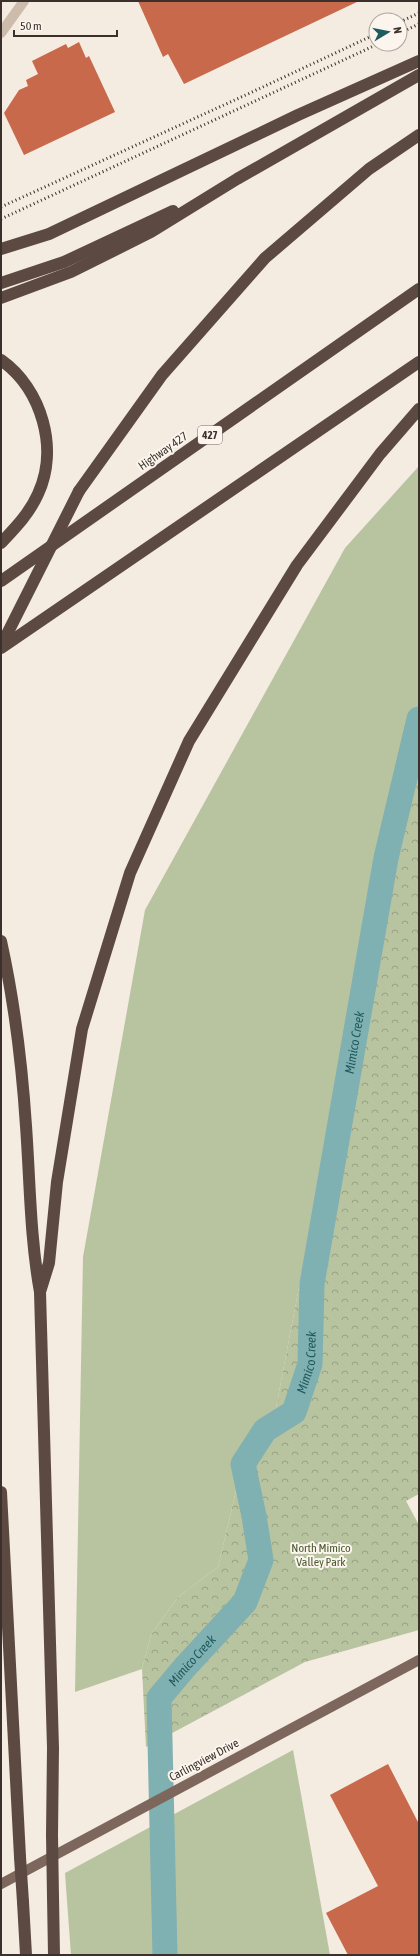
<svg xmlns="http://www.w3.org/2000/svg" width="420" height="1956" viewBox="0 0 420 1956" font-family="'Asap Condensed',sans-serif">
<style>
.grass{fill:#b8c4a0}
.forest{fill:url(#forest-crowns)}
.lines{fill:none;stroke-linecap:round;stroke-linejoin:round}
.river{stroke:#7fb0b2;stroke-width:25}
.building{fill:#c8694b}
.minor{stroke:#cdbbac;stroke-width:10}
.major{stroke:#7d675c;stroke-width:10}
.highway{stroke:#5c4a42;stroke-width:12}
.rail{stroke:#3b302b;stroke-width:3;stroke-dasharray:1 3;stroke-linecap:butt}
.highway-bridge{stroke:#5c4a42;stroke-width:12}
.labels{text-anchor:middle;stroke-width:4;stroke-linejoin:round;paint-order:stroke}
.shield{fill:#fbf5ee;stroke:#756b66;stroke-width:1}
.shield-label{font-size:11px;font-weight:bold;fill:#3b302b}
.street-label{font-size:12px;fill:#3b302b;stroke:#fbf5ee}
.park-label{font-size:12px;fill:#4a5a2e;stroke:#fbf5ee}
.water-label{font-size:13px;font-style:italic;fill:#1f5a5e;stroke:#fbf5ee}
</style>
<defs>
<pattern id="forest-crowns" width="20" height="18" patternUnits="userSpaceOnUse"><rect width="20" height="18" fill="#b8c4a0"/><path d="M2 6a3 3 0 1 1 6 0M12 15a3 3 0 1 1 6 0" fill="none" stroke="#97a083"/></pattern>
</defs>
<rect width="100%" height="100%" fill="#f4ebe1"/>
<!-- grass -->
<g class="grass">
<path d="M419 466V720L328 1135 275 1413 241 1470 218 1567 178 1597 151 1635 142 1669 75 1692 83 1257 145 910 345 548Z"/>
<path d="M293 1750 330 1955H71L65 1873Z"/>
</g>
<!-- forest -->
<path class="forest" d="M419 739V1494L406 1501 419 1525V1630L305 1662 146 1747 142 1669 151 1635 178 1597 218 1567 241 1470 275 1413 328 1135 337 1098 346 1113 354 1078Z"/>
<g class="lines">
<!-- river -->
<path class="river" id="s1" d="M165 1955 159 1698 185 1667 245 1602 261 1560 254 1516 243 1464 265 1430 294 1412 310 1364 312 1284 386 858 419 719"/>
</g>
<!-- building -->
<g class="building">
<path d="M138 1H359L184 84 168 54 163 57Z"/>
<path d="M79 42 86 58 89 56 115 112 24 155 4 113 19 90 28 86 26 80 38 74 32 61 66 44 68 48Z"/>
<path d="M388 1764 419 1824V1955H348L326 1913 378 1886 330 1795Z"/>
</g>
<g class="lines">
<!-- minor -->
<path class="minor" d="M1 33 24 1"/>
<!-- major -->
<path class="major" d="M1 1884 419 1660"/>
<!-- highway -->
<g class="highway">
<path d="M1 249 49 234 298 115 419 61"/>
<path d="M1 283 64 262 173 211"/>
<path d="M1 298 71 272 151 232 237 179 419 75"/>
<path d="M1 360C42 389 59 449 38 494 29 514 15 528 1 543"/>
<path d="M79 491 162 375 265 258 369 169 419 135"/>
<path d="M1 581 419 289"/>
<path d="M1 648 419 362"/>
<path d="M1 941C14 1000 22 1065 26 1126 30 1181 30 1237 40 1292L53 1748 52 1835"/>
<path d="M40 1292 49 1263 57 1182 82 1029 130 873 189 741 297 565 380 454 419 409"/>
<path d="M1 1492 20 1857"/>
<path d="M53 1897 54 1955"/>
<path d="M23 1902 26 1955"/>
</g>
<!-- rail -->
<g class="rail">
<path d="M400 22 419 13"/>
<path d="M400 33 419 24"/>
<path d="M1 207 250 93 376 34"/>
<path d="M1 219 378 44"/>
</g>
<!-- highway-bridge -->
<g class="highway-bridge">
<path d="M1 646 79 491"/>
<path d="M52 1835 53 1897"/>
<path d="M20 1857 23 1902"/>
</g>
</g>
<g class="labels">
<!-- shield labels -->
<rect class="shield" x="198" y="426" width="24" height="18" rx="3"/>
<g class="shield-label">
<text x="210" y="439">427</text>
</g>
<!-- street labels -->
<g class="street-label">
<text transform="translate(163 451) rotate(-35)" y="4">Highway 427</text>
<text transform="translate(204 1760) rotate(-28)" y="4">Carlingview Drive</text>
</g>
<!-- park labels -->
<g class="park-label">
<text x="321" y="1552">North Mimico<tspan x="321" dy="14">Valley Park</tspan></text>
</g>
<!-- water labels -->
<g class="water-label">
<text dy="5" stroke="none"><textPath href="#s1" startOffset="979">Mimico Creek</textPath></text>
<text dy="5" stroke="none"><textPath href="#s1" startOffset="655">Mimico Creek</textPath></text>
<text dy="5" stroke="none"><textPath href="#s1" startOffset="307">Mimico Creek</textPath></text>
</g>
</g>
<!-- border -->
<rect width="420" height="1956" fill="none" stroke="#3b302b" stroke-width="4"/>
<!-- north arrow -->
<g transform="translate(388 32) rotate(80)"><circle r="19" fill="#fbf5ee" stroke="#aea6a0"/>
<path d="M0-3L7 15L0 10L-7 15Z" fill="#1f5a5e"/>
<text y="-6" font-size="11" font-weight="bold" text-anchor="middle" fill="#3b302b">N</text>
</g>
<!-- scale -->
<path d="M14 30v6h103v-6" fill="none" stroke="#3b302b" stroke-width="2"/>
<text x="20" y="30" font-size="12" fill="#3b302b" stroke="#fbf5ee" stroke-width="3" paint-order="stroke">50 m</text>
</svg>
